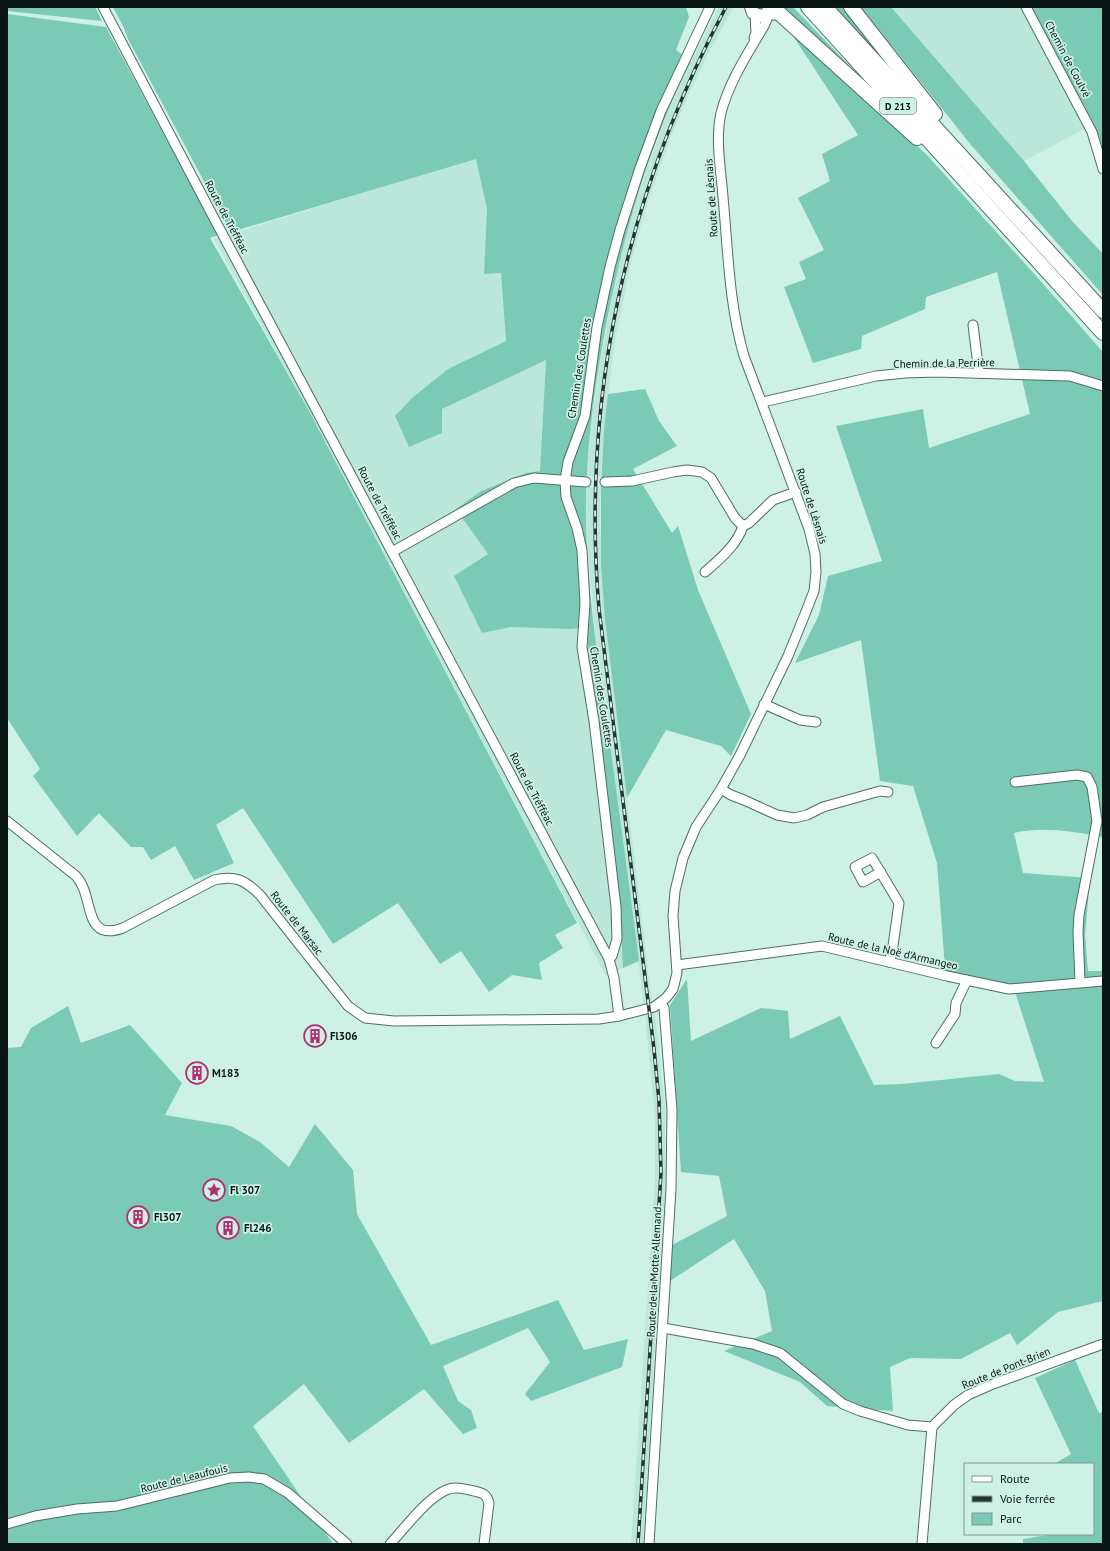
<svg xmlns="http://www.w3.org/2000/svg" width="1110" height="1551" viewBox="0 0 1110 1551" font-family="'PT Sans',sans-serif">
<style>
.built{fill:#bbe7da}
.green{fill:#7acab5}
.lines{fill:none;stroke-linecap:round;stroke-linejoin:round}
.minor-casing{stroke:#4e6e65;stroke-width:11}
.major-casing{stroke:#4e6e65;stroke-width:14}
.highway-casing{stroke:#4e6e65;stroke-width:16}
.minor{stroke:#fff;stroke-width:9}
.major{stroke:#fff;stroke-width:12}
.highway{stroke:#fff;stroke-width:14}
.rail-casing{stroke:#263531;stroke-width:3.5}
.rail{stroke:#cef1e6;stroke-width:2;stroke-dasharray:6;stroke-linecap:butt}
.labels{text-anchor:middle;stroke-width:3.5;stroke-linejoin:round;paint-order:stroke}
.shield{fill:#cef1e6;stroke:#445752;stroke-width:1}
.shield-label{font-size:10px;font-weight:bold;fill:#091512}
.street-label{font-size:11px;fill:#091512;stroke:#cef1e6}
.poi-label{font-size:11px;font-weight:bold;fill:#091512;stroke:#cef1e6;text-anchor:start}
</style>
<rect width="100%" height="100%" fill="#cef1e6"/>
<!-- built -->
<g class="built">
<path d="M719 7H734L708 54 688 96 670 139 653 187 641 225 631 262 615 341 604 430 601 476 587 477 591 427 598 373 618 266 632 214 649 163 668 112 691 61Z"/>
<path d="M891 7H1031L1094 124 1024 161Z"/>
<path d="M476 158 487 209 484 273H501L506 341 448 369 395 416 409 447 442 433 441 409 546 360 540 472 526 473 481 491 456 509 488 554 482 633 511 627 568 629 586 627 619 899 623 968 606 976 309 411 214 239Z"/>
<path d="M587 487H601L600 524 605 619 652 1003 644 1006 595 633 586 527Z"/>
<path d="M655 1010 665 1107V1188L643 1544H631L655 1179V1119L645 1014Z"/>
</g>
<!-- green -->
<g class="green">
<path d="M7 7H95L102 21 7 11Z"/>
<path d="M113 7H686L689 17 676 50 691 61C683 78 675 94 668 111 637 185 617 264 603 342 592 403 585 464 586 526 587 587 597 649 605 709 617 793 628 877 639 961L623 968 619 899 586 628 569 629 511 627 482 633 454 576 488 554 456 509 481 491 526 473 540 471 546 360 442 409V433L409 447 395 416 412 398 448 369 506 341 501 273 484 274 487 209 476 159 231 232 128 39 124 28Z"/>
<path d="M779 7H793L866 83 891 122 926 154 1037 277 1103 352V839L1100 836C1072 832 1042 826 1014 833L1023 873 1090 878 1085 935 1088 971H1103V1301L1058 1312 1017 1345 1010 1333 961 1359 910 1358 890 1367 893 1411 827 1406 800 1382 724 1351 772 1331 765 1291 734 1239 670 1281 672 1245 727 1216 719 1176 681 1172 670 1005 687 979 691 1041 761 1008 788 1011 790 1039 840 1016 874 1085 902 1084 999 1074 1015 1081 1044 1082 1015 992 946 981 937 863 913 786 880 781 861 640 795 663 819 615 828 576 882 561 836 426 923 409 929 448 1030 414 997 272 926 297 925 309 862 336 861 349 813 363 784 287 806 279 799 262 824 250 798 198 830 181 822 154 858 135 776 10Z"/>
<path d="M834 7H846L904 84Z"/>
<path d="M861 7H891L1024 161 1072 221 1103 254V295L971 145Z"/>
<path d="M1031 7H1103V149L1094 124Z"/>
<path d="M7 14 106 27 218 235 210 238 309 411 577 923 555 935 563 948 539 963 542 980 512 975 489 992 461 951 440 964 398 903 333 944 243 808 216 825 234 863 194 880 175 846 151 860 143 847H131L99 813 77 836 33 776 40 769 7 718Z"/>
<path d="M645 389 659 421 677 446 633 469 672 533 678 526 698 590 751 714 731 756 721 746 666 730 627 798 605 619 601 565V487L604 430 608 394Z"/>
<path d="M68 1006 81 1043 130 1025 182 1083 165 1115 231 1126 260 1142 289 1167 315 1124 353 1170 357 1214 431 1345 558 1300 584 1350 628 1339 622 1367 531 1401 525 1394 550 1362 528 1328 443 1366 458 1401 471 1410 477 1428 463 1434 424 1389 349 1443 304 1384 253 1426 333 1544H7V1048L21 1047 31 1028Z"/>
<path d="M1075 1360 1099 1413 1103 1412V1544H1023V1539L1054 1534H1093V1464H1054L1071 1454 1035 1378Z"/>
</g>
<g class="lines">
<!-- minor casing -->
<g class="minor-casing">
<g id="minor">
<path d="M103 7 216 222 609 959 614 978 619 1016"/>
<path d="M1026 7 1092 132 1103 169"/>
<path d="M754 38 756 33 755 15"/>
<path d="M973 325 979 373"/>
<path d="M763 402 876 376 905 373 937 372 1070 376 1103 386"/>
<path d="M605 482 632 481 673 472 687 470 702 472 711 478 735 518 743 526 749 523 773 500 796 492"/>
<path d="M392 552 514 483 534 478 586 482"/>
<path d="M705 572C720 559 737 545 743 526"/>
<path d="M764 704 800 720 816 722"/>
<path d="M1015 782 1077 775 1087 777 1092 787 1097 821 1079 915 1078 932 1080 982"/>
<path d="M721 789 731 795 744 800 777 815 794 818 807 815 823 807 880 791 888 792"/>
<path d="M7 821 76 876C95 896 82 943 123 928L214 880C235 875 245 880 260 895L348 1006 365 1018 394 1021 599 1019 619 1016 654 1007 666 998 673 989 677 973 673 916 675 891 683 858 696 827 721 789 740 755 788 656 805 614 814 591 816 572 815 554 809 529 744 356C729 304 728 251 723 197 721 170 715 140 721 113 729 82 748 53 764 26L767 19V14"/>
<path d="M881 872 863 882 855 867 872 858 899 903 892 953 889 962"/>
<path d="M609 959 612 956 617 939 616 907 594 721 582 647 585 603 582 550 577 528 566 497 565 481 568 462 585 416 597 327 610 267 620 230 640 168 661 111 710 7"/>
<path d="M677 965 822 946 947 976 1009 989 1103 981"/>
<path d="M936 1043 955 1014 956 1003 967 980"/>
<path d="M663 1328 753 1344 780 1353 843 1404 860 1411 908 1425 932 1427 954 1405 968 1395 993 1384 1103 1344"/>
<path d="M7 1524 35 1516 77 1509 117 1506 230 1478 249 1477 264 1479 288 1493 347 1544"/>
<path d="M390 1544C406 1527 425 1500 446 1490 455 1486 465 1489 474 1491 482 1493 487 1494 489 1503L484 1544"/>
<path d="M649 1544 671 1189 672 1110 664 1008 661 1003"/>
<path d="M922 1544 932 1427"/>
</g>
</g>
<!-- major casing -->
<g class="major-casing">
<path id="major" d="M751 7 753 13 761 16 767 14 770 7"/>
</g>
<!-- highway casing -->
<g class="highway-casing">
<g id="highway">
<path d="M808 7 1103 333"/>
<path d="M825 7 1103 311"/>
<path d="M851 7 935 114"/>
<path d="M769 12 779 13 917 138"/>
</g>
</g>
<!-- minor -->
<use href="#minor" class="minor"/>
<!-- major -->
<use href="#major" class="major"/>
<!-- highway -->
<use href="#highway" class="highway"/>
<!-- rail casing -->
<g class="rail-casing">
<path id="rail" d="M638 1544 661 1173 659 1101 654 1049 599 609C581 397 626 194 726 7"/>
</g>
<!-- rail -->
<use href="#rail" class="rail"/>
</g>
<!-- icons -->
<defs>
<g id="building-ring" transform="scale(1.15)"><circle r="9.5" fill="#cef1e6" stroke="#b42e71" stroke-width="1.5"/><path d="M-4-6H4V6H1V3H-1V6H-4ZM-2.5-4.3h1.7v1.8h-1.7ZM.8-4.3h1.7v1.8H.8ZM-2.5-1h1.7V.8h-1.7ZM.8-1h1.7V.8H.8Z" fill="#b42e71"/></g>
<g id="sight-ring" transform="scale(1.15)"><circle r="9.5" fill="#cef1e6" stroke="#b42e71" stroke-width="1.5"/><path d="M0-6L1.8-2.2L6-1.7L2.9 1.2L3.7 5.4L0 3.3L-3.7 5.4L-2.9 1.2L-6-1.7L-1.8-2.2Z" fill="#b42e71"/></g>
</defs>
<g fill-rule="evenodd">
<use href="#building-ring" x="315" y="1036"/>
<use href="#building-ring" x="197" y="1073"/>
<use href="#sight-ring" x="214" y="1190"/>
<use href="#building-ring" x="138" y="1217"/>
<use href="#building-ring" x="228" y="1228"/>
</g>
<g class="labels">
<!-- shield labels -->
<rect class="shield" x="880" y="98" width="36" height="16" rx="3"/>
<g class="shield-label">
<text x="898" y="110">D 213</text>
</g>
<!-- street labels -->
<g class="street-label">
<text transform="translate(1068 59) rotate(62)" y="4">Chemin de Coulvé</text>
<text transform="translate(711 198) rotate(-94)" y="4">Route de Lèsnais</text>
<text transform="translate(227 217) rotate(62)" y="4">Route de Tréfféac</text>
<text transform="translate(944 363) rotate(-1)" y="4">Chemin de la Perrière</text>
<text transform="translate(579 368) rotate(-81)" y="4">Chemin des Coulettes</text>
<text transform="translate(380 503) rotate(62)" y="4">Route de Tréfféac</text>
<text transform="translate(812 506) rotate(72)" y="4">Route de Lèsnais</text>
<text transform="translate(602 697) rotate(81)" y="4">Chemin des Coulettes</text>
<text transform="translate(532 789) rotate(62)" y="4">Route de Tréfféac</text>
<text transform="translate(297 923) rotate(52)" y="4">Route de Marsac</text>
<text transform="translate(893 951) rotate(13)" y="4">Route de la Noë d'Armangeo</text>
<text transform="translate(654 1272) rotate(-87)" y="4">Route de la Motte Allemand</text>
<text transform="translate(1006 1368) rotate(-22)" y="4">Route de Pont-Brien</text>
<text transform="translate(184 1478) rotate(-14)" y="4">Route de Leaufouis</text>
</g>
<!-- poi labels -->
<g class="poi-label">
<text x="330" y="1040">Fl306</text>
<text x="212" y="1077">M183</text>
<text x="230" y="1194">Fl 307</text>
<text x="154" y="1221">Fl307</text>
<text x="244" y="1232">Fl246</text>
</g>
</g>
<!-- border -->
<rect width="1110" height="1551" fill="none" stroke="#091512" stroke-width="16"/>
<!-- legend -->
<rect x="964" y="1463" width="130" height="72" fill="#cef1e6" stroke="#7f9991"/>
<rect x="972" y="1476" width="20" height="6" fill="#ffffff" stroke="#7f9991"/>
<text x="1000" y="1483" font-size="12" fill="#091512">Route</text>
<rect x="972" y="1496" width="20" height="6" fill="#263531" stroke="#7f9991"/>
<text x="1000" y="1503" font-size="12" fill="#091512">Voie ferrée</text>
<rect x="972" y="1513" width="20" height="12" fill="#7acab5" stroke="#7f9991"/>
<text x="1000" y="1523" font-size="12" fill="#091512">Parc</text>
</svg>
